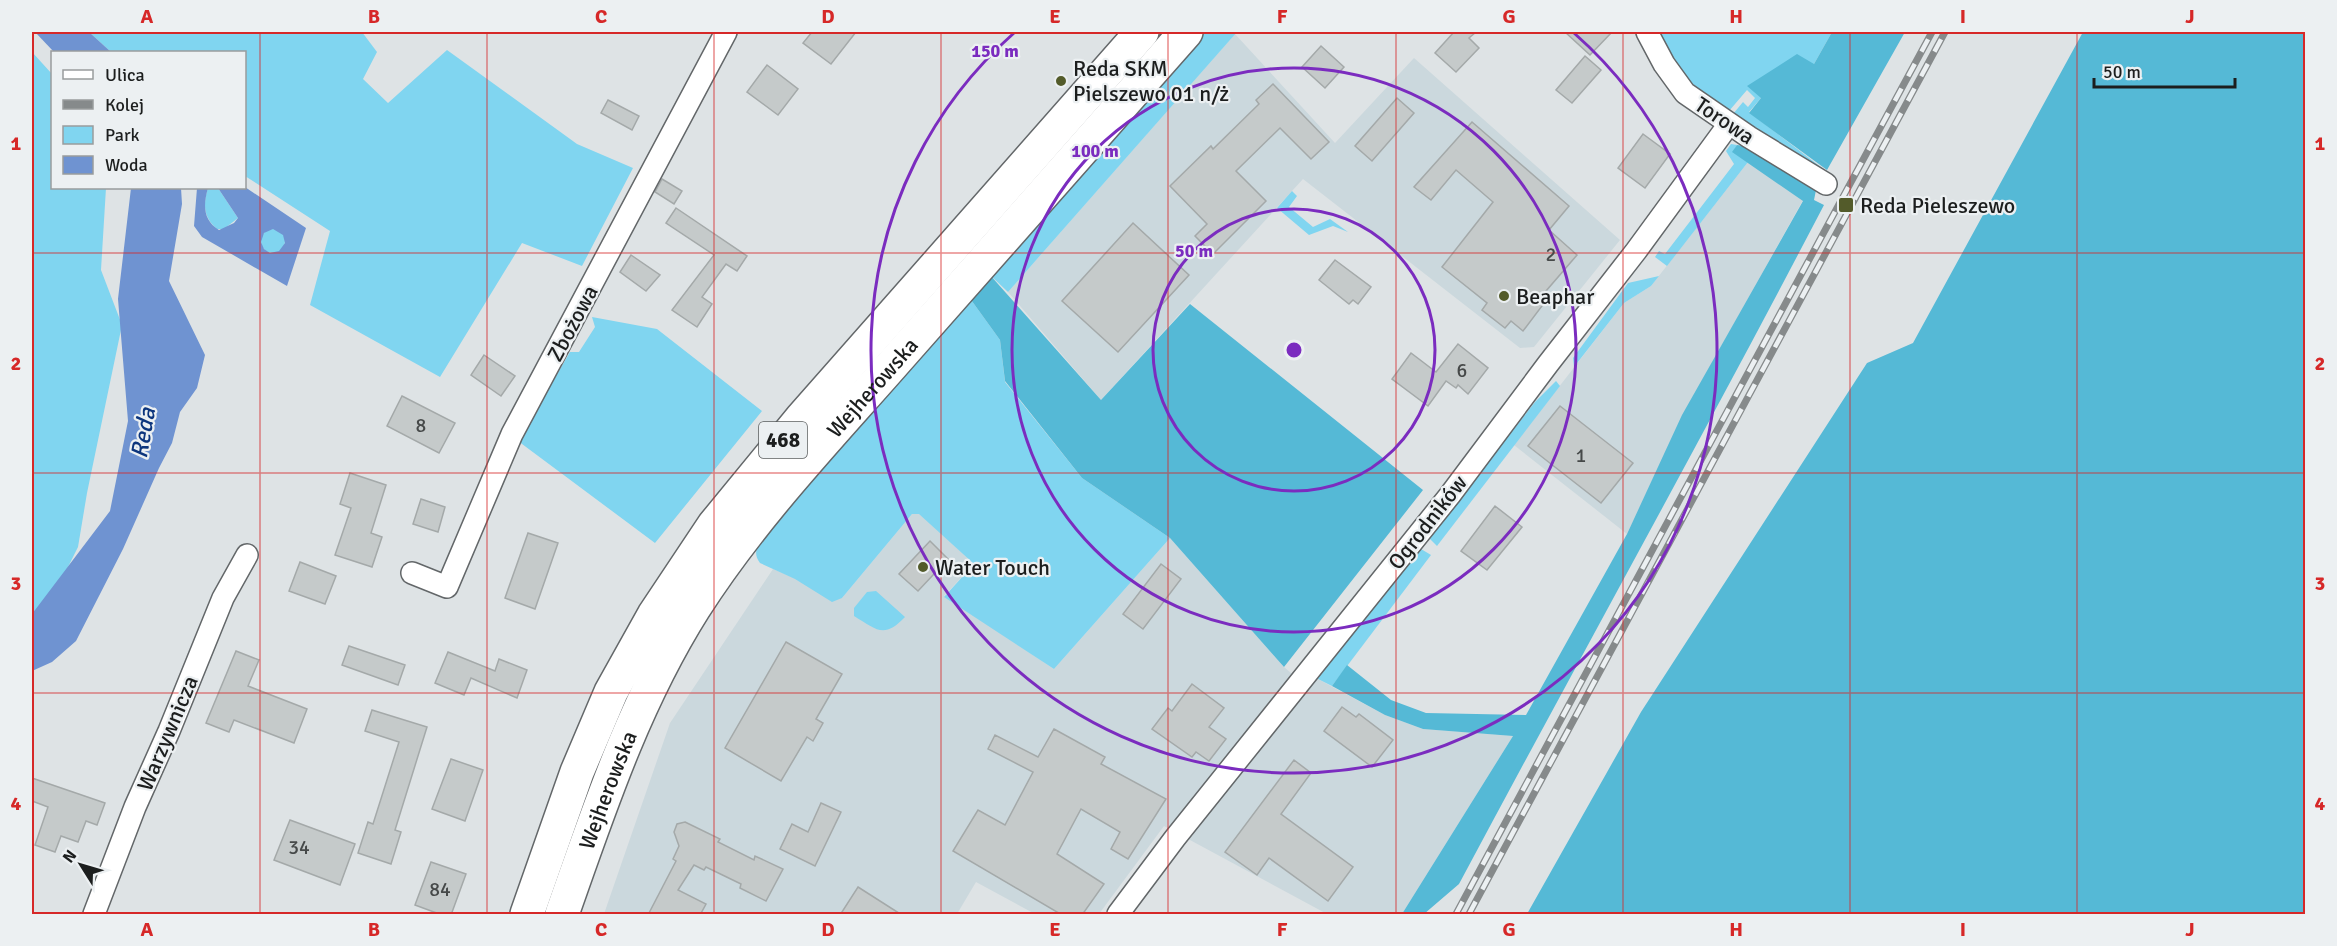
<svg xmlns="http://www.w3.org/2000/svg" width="2337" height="946" viewBox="0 0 2337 946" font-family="Signika,sans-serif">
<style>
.built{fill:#cbd8dd}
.green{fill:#80d5f0}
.forest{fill:#55b9d6}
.water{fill:#6f93d1;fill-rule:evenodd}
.building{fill:#c5caca;stroke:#a4a9a9;stroke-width:1.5}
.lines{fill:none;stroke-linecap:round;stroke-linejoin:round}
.minor-casing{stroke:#636769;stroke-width:24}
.primary-casing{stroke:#636769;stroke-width:36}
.minor{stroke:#fff;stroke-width:21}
.primary{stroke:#fff;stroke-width:33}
.rail-casing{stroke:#868a8b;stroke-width:7}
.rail{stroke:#ecf0f2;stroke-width:4.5;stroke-dasharray:14;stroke-linecap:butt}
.grid{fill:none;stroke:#d62828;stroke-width:1.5;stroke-opacity:0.55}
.ring{fill:none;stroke:#7b2cbf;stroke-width:3}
.poi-dot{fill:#535b2a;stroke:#ecf0f2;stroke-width:2}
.labels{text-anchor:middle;stroke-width:4.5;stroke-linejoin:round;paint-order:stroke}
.number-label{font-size:20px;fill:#464949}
.shield{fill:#ecf0f2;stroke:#5a5d5e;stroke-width:1.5}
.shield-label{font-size:21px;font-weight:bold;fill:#1c1e1e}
.poi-label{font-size:22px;fill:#1c1e1e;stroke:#ecf0f2;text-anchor:start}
.street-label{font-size:22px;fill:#1c1e1e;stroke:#ecf0f2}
.water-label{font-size:24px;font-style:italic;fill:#0c357d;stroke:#ecf0f2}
.centre{fill:#7b2cbf;stroke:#ecf0f2;stroke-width:3}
.ring-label{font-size:18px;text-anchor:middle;font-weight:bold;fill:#7b2cbf;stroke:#ecf0f2;stroke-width:4.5;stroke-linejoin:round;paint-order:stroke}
.neatline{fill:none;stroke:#d62828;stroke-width:2}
.grid-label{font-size:20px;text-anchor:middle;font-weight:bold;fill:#d62828}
</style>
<rect width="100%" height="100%" fill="#dee3e5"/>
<!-- built -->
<g class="built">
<path d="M1235 34 1335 143 1414 58 1620 240 1534 347 1520 348 1303 179 1101 400 1008 292Z"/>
<path d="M1748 162 1803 200 1683 415 1627 534 1514 445 1624 303 1651 286Z"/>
<path d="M919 513 974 564 944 596 1054 669 1170 538 1284 667 1306 686 1314 677 1385 715 1423 729 1513 736 1402 914H1327L1164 826 1099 914H1035L976 882 957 914H604L670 723 773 569 842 598 912 514Z"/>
</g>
<!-- green -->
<g class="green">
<path d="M89 32H362L377 52 363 79 388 103 447 50 577 144 633 168 582 266 522 243 440 377 310 305 330 231 245 176 244 52H111Z"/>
<path d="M1204 32H1237L1008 292 990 275Z"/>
<path d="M1656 32H1832L1814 64 1761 98 1749 112 1826 171 1733 114 1743 102 1748 107 1755 98 1747 90 1729 111 1700 91 1685 76 1683 77Z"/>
<path d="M32 52 52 74V188H106L101 270 122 325 87 493 78 547 52 599 32 614Z"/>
<path d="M1731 144 1737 145 1733 152 1748 162 1667 266 1655 257 1659 251 1665 254 1734 164 1726 151Z"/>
<path d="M208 188H218L238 218 224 229H217C203 217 203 204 208 188Z"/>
<path d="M1292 191 1297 196 1289 207 1313 227 1330 219 1348 232 1333 226 1309 235 1277 208Z"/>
<circle cx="273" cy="241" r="12"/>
<path d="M1659 276 1651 286 1624 303 1574 367 1573 358 1628 283Z"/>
<path d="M969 297 1000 340 1005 382 1082 478 1170 538 1054 669 944 597 974 564 919 514H912L842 598 832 602 795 579 760 563C754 555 756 550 759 542Z"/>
<path d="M592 317 657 329 762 411 655 543 518 441 570 352H579L595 327Z"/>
<path d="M1556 381 1560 386 1437 546 1429 538 1535 402Z"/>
<path d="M1421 549 1431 555 1332 686 1314 677Z"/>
<path d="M876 591 905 617C884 639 877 630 854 616V608L867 592Z"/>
</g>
<!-- forest -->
<g class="forest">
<path d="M1832 32H1905L1827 170 1749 113 1761 98 1747 86 1797 54 1814 64Z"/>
<path d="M2083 32H2305V914H1527L1641 712 1867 363 1913 343Z"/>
<path d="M1737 145 1752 147 1816 190 1814 200 1824 205C1705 433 1580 657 1459 884L1424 914H1402L1513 736 1423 729 1385 715 1332 686 1347 665 1391 700 1426 713 1526 715 1627 534 1682 415 1803 201 1732 152Z"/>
<path d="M990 275 1101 400 1190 304 1423 490 1284 667 1170 538 1082 478 1005 381 1000 340 969 297Z"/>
</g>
<!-- water -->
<g class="water">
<path d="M35 32H89L111 52H54Z"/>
<path d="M245 187 306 228 287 286 202 237 194 226 197 188H208C203 205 203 220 219 230L234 223 238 218 218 188ZM273 229 283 235 285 243 279 251 270 253 264 249 261 242 264 233Z"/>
<path d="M131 188H181L182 204 169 281 205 355 197 388 180 412 172 443 159 468 123 549 76 641 52 662 32 671V614L110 511 128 421 118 299Z"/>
</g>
<!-- building -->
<g class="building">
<path d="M812 32H856L831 64 803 43Z"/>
<path d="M1454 32H1476L1469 38 1479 48 1456 72 1435 53Z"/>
<path d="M1565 32H1612L1590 55Z"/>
<path d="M1321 46 1344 67 1325 88 1302 67Z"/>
<path d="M1585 56 1601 70 1572 103 1556 90Z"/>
<path d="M767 65 798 89 778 115 747 92Z"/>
<path d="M1273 84 1329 142 1311 159 1280 128 1236 171 1266 201 1213 254 1195 236 1207 224 1170 186 1211 146 1213 149 1259 104 1256 100Z"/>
<path d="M1397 98 1414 113 1372 161 1355 146Z"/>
<path d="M608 100 639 116 632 130 601 113Z"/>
<path d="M1472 122 1569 206 1549 230 1577 255 1540 298 1545 302 1523 331 1511 321 1505 328 1482 310 1487 303 1442 267 1493 202 1456 170 1431 200 1414 187Z"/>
<path d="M1643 134 1670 154 1645 188 1618 168Z"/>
<path d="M662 179 682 191 674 204 655 192Z"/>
<path d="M676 208 747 256 737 271 726 264 702 297 712 304 697 327 672 310 714 255 666 223Z"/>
<path d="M1133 223 1189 275 1118 352 1062 301Z"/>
<path d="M631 255 660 275 646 291 620 272Z"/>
<path d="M1335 260 1371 287 1358 304 1353 300 1349 304 1319 280Z"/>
<path d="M1458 344 1488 368 1468 394 1458 385 1456 388 1446 381 1428 406 1392 379 1411 353 1436 372Z"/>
<path d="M484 355 515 376 501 396 471 375Z"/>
<path d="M402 396 455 423 439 453 387 426Z"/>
<path d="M1560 406 1633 463 1601 503 1528 446Z"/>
<path d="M350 473 386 485 371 533 382 537 372 567 335 555 351 508 340 504Z"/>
<path d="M421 499 445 507 438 532 413 524Z"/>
<path d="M1495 506 1522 527 1487 570 1461 551Z"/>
<path d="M528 533 558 543 535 609 505 598Z"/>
<path d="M930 541 948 559 918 591 899 574Z"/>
<path d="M300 562 336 576 325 604 289 591Z"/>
<path d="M1161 564 1181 579 1143 629 1123 614Z"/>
<path d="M786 642 842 674 816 719 823 723 813 741 807 737 781 781 725 748Z"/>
<path d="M349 646 405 665 398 685 342 665Z"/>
<path d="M236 651 259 660 248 686 307 709 294 743 234 720 229 732 206 723Z"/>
<path d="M448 652 495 671 499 659 527 670 517 698 471 678 464 695 435 683Z"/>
<path d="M1192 684 1224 708 1209 727 1226 739 1209 761 1196 752 1192 757 1152 729 1168 708 1172 711Z"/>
<path d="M1342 707 1356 717 1359 714 1393 740 1372 767 1324 731Z"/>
<path d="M372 710 427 727 395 830 401 832 391 864 358 853 368 822 373 824 399 742 365 731Z"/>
<path d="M1054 729 1105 757 1101 764 1166 799 1128 859 1111 849 1120 832 1081 809 1057 854 1104 884 1082 915H1062L953 851 978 810 1005 825 1033 772 988 749 995 735 1038 757Z"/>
<path d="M451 759 483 770 465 821 432 809Z"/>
<path d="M1294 760 1311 773 1281 814 1353 867 1328 901 1269 858 1257 875 1225 852Z"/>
<path d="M32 778 105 803 97 825 86 821 78 842 61 836 55 852 35 845 48 807 32 801Z"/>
<path d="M821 803 841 812 815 866 780 849 792 824 808 832Z"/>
<path d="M290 820 355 844 340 885 274 860Z"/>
<path d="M685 822 720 839 718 842 754 860 755 856 783 869 766 901 740 888 741 884 706 867 704 870 694 865 678 890 706 904 700 915H648L676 861 673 859 679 846 674 832 677 824Z"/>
<path d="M431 862 466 874 451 915H442L415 905Z"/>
<path d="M858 887 902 915H840Z"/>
</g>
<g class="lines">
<!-- minor casing -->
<g class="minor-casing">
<g id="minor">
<path d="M1647 32 1664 64 1685 93 1749 137 1826 184"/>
<path d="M412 573 447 587 512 434 726 32"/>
<path d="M94 914 135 807 169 731 223 598 247 555"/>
<path d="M1118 914 1175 838 1450 495 1548 364 1636 251 1729 124"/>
</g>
</g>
<!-- primary casing -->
<g class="primary-casing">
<g id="primary">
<path d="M527 914 577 772 611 692 654 615 714 525 801 419 1142 32"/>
<path id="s1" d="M562 914C599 809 634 703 694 608 752 517 828 438 899 357 994 248 1090 140 1186 32"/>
</g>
</g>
<!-- minor -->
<use href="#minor" class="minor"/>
<!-- primary -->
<use href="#primary" class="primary"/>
<!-- rail casing -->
<g class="rail-casing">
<g id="rail">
<path d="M1456 914 1932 32"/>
<path d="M1469 914 1945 32"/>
</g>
</g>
<!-- rail -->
<use href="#rail" class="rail"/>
</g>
<!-- grid -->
<path class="grid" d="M260 32V914M487 32V914M714 32V914M941 32V914M1168 32V914M1396 32V914M1623 32V914M1850 32V914M2077 32V914M32 253H2306M32 473H2306M32 693H2306"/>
<!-- distance rings -->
<g class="ring">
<circle cx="1294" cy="350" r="141"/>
<circle cx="1294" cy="350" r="282"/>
<path d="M1574 33A423 423 0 1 1 1014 33"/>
</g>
<!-- markers -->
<g class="poi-dot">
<circle cx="1061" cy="81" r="6"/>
<rect x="1838" y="197" width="16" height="16" rx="3"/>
<circle cx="1504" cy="296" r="6"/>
<circle cx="923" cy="567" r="6"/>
</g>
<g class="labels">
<!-- number labels -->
<g class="number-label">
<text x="1551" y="261">2</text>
<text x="1462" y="377">6</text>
<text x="421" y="432">8</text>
<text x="1581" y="462">1</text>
<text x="299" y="854">34</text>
<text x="440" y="896">84</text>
</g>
<!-- shield labels -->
<rect class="shield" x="759" y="422" width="48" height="36" rx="4.5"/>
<g class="shield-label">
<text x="783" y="447">468</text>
</g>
<!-- poi labels -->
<g class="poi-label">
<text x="1073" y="76">Reda SKM<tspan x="1073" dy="25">Pielszewo 01 n/ż</tspan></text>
<text x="1860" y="213">Reda Pieleszewo</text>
<text x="1516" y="304">Beaphar</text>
<text x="935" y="575">Water Touch</text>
</g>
<!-- street labels -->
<g class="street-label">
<text transform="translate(1725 120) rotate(34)" y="8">Torowa</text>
<text transform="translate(572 323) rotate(-62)" y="8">Zbożowa</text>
<text dy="8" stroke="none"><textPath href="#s1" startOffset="618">Wejherowska</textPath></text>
<text transform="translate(1427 522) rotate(-52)" y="8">Ogrodników</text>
<text transform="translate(167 733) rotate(-67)" y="8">Warzywnicza</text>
<text dy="8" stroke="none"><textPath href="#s1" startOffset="132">Wejherowska</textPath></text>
</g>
<!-- water labels -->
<g class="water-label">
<text transform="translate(143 433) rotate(-80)" y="8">Reda</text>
</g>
</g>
<circle cx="1294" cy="350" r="9" class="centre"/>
<g class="ring-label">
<text x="995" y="57">150 m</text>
<text x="1095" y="157">100 m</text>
<text x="1194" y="257">50 m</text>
</g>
<!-- border -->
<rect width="2337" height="946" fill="none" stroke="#ecf0f2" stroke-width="66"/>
<!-- legend -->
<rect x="51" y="51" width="195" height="138" fill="#ecf0f2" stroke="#999c9d" stroke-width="1.5"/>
<rect x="63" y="70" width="30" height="9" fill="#ffffff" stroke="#999c9d" stroke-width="1.5"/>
<text x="105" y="81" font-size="18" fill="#1c1e1e">Ulica</text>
<rect x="63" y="100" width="30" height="9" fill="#868a8b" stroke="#999c9d" stroke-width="1.5"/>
<text x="105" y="111" font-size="18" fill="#1c1e1e">Kolej</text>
<rect x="63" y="126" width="30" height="18" fill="#80d5f0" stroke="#999c9d" stroke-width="1.5"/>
<text x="105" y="141" font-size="18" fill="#1c1e1e">Park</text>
<rect x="63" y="156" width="30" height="18" fill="#6f93d1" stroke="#999c9d" stroke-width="1.5"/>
<text x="105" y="171" font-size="18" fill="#1c1e1e">Woda</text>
<!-- north arrow -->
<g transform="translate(81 865) rotate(307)" stroke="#ecf0f2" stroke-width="4.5" paint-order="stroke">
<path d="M0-4.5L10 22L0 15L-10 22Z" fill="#1c1e1e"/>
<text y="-9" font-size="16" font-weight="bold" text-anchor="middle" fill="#1c1e1e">N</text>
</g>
<!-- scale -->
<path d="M2094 78v9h141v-9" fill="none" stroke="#1c1e1e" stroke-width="3"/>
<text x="2103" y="78" font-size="18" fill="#1c1e1e" stroke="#ecf0f2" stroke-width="4.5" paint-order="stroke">50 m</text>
<rect x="33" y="33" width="2271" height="880" class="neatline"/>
<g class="grid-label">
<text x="147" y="23">A</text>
<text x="374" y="23">B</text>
<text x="601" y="23">C</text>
<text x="828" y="23">D</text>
<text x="1055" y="23">E</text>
<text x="1282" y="23">F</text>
<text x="1509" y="23">G</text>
<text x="1736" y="23">H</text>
<text x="1963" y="23">I</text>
<text x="2190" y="23">J</text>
<text x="16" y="150">1</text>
<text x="2320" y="150">1</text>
<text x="16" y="370">2</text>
<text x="2320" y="370">2</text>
<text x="16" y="590">3</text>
<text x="2320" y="590">3</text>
<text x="16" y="810">4</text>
<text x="2320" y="810">4</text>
<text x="147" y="936">A</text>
<text x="374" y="936">B</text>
<text x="601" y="936">C</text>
<text x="828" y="936">D</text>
<text x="1055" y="936">E</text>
<text x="1282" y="936">F</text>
<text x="1509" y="936">G</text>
<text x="1736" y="936">H</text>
<text x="1963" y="936">I</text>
<text x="2190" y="936">J</text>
</g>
</svg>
